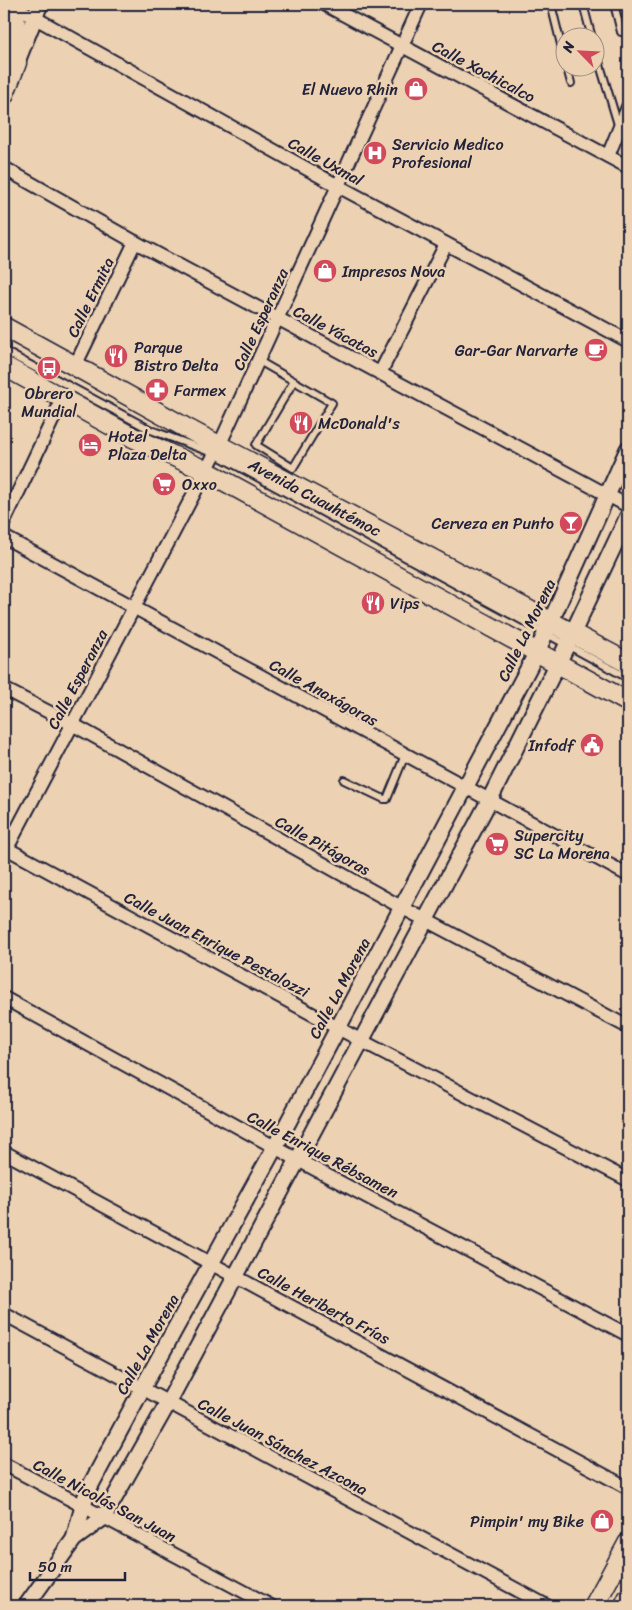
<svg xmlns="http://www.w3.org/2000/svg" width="632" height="1610" viewBox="0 0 632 1610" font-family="Sriracha,sans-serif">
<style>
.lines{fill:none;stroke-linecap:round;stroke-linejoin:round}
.service-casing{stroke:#22223b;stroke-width:10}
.minor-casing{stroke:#22223b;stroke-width:16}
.tertiary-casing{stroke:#22223b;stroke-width:19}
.secondary-casing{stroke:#22223b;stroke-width:21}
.primary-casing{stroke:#22223b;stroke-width:22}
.service{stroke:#ecd2b3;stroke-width:6}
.minor{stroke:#ecd2b3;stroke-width:12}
.tertiary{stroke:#ecd2b3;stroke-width:15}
.secondary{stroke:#ecd2b3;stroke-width:18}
.primary{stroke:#ecd2b3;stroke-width:19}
.labels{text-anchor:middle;stroke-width:5;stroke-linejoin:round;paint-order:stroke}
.street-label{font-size:16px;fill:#22223b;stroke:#ecd2b3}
.poi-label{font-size:16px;fill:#22223b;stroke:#ecd2b3;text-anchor:start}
</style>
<rect width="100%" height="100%" fill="#ecd2b3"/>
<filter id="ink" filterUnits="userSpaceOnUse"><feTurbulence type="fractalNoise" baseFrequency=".02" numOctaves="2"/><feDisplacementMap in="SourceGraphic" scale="10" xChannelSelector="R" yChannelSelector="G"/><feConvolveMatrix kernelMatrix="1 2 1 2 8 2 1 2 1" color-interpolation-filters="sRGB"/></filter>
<g filter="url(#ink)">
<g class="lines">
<!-- service casing -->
<g class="service-casing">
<g id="service">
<path d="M551 4 564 57"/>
<path d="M583 4 592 38"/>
<path d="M614 4 621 32"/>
<path d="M594 45 619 128"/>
<path d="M567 68 571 83"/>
<path d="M4 351 151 430 215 454"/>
<path d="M259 361 332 403 293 468 256 445 294 381"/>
<path d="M213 453 628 678"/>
<path d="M344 780 384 799H387L405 755"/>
</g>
</g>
<!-- minor casing -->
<g class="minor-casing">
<g id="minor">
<path d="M10 4 338 186 628 341"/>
<path d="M324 4 628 167"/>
<path d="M608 156 628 107"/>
<path d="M4 168 135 242 628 506"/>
<path d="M75 366 135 242"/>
<path d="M380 373 446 244"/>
<path d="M4 522 62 400"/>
<path d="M4 537C213 648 419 764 628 875"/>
<path d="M4 689 72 724 401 907 628 1027"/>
<path d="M4 847 362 1041 628 1180"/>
<path d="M4 854 219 446 421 4"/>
<path d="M4 998 311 1167 628 1335"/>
<path d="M4 1152 628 1488"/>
<path d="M4 1314 547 1606"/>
<path d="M4 1464 271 1606"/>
</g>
</g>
<!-- tertiary casing -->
<g class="tertiary-casing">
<g id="tertiary">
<path d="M18 59 40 4"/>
<path d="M74 1539 87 1492 142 1389 275 1147 537 652 628 449"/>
<path d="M26 1606 74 1539 103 1518 168 1403 489 801 567 645 628 516"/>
</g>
</g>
<!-- secondary casing -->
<g class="secondary-casing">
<path id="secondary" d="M4 96 17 63 15 6"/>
</g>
<!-- primary casing -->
<g class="primary-casing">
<g id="primary">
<path d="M4 327 75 366 188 429 628 663"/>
<path d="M4 366 132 437 206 471 628 702"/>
<path d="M594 1606 628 1543"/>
<path d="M624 1606 628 1598"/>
</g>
</g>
<!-- service -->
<use href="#service" class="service"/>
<!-- minor -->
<use href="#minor" class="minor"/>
<!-- tertiary -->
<use href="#tertiary" class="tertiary"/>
<!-- secondary -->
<use href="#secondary" class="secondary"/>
<!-- primary -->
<use href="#primary" class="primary"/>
</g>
</g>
<!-- icons -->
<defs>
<g id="shop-disc" transform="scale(1.25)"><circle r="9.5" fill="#d1495b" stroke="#ecd2b3"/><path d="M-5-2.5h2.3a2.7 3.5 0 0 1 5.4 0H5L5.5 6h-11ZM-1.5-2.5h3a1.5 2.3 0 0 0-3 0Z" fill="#fff"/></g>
<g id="hospital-disc" transform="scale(1.25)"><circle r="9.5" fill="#d1495b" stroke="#ecd2b3"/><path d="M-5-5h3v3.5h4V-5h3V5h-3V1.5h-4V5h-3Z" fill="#fff"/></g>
<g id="cafe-disc" transform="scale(1.25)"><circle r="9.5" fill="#d1495b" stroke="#ecd2b3"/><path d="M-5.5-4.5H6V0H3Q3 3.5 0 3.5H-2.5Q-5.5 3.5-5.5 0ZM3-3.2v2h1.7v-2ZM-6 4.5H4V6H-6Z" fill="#fff"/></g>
<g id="restaurant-disc" transform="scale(1.25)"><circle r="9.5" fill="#d1495b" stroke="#ecd2b3"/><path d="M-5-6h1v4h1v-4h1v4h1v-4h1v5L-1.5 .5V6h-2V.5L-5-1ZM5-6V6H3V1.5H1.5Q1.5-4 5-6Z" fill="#fff"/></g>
<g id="bus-disc" transform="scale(1.25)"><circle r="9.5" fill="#d1495b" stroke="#ecd2b3"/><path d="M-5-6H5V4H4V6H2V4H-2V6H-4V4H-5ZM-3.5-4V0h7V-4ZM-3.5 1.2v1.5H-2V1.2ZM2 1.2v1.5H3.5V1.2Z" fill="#fff"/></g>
<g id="pharmacy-disc" transform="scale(1.25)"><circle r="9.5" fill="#d1495b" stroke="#ecd2b3"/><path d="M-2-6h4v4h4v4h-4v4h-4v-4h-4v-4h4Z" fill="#fff"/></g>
<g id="hotel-disc" transform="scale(1.25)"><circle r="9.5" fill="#d1495b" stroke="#ecd2b3"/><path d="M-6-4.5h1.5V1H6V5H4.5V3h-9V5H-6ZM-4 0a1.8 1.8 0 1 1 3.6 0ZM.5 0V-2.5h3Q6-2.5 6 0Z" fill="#fff"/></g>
<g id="supermarket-disc" transform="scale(1.25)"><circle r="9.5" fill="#d1495b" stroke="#ecd2b3"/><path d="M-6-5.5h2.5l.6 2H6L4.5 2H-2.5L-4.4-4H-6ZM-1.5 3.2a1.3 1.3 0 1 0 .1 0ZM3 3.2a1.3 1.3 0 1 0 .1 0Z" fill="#fff"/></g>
<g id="bar-disc" transform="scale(1.25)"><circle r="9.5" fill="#d1495b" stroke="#ecd2b3"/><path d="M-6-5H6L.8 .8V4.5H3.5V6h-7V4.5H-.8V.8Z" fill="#fff"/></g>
<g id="civic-disc" transform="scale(1.25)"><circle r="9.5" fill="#d1495b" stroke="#ecd2b3"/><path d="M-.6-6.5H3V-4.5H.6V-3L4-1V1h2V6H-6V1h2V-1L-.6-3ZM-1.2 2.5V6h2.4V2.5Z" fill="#fff"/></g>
</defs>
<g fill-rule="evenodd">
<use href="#shop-disc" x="416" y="89"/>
<use href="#hospital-disc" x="375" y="153"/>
<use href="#shop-disc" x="325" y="271"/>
<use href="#cafe-disc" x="596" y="350"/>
<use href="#restaurant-disc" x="116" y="356"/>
<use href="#bus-disc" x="49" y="368"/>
<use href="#pharmacy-disc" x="157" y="390"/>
<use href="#restaurant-disc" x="301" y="423"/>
<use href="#hotel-disc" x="90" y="445"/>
<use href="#supermarket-disc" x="164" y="484"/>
<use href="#bar-disc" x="571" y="523"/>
<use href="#restaurant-disc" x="373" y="603"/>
<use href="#civic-disc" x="592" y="745"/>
<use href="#supermarket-disc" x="497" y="844"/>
<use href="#shop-disc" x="602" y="1521"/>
</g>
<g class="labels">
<!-- street labels -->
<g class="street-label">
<text transform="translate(484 71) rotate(28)" y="6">Calle Xochicalco</text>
<text transform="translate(326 161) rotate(29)" y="6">Calle Uxmal</text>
<text transform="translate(90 297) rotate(-64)" y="6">Calle Ermita</text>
<text transform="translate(260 319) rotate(-65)" y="6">Calle Esperanza</text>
<text transform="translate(336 331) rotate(28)" y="6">Calle Yácatas</text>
<text transform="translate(315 497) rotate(28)" y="6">Avenida Cuauhtémoc</text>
<text transform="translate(526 630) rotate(-64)" y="6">Calle La Morena</text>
<text transform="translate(77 679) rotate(-62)" y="6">Calle Esperanza</text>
<text transform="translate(324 692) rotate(29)" y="6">Calle Anaxágoras</text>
<text transform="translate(323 845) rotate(29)" y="6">Calle Pitágoras</text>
<text transform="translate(217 944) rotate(28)" y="6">Calle Juan Enrique Pestalozzi</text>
<text transform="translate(339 988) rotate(-62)" y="6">Calle La Morena</text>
<text transform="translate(323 1154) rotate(28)" y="6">Calle Enrique Rébsamen</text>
<text transform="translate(324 1305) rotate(28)" y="6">Calle Heriberto Frías</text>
<text transform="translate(147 1344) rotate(-61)" y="6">Calle La Morena</text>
<text transform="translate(283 1446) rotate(28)" y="6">Calle Juan Sánchez Azcona</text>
<text transform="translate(105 1500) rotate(28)" y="6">Calle Nicolás San Juan</text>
</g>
<!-- poi labels -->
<g class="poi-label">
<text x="398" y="95" text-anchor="end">El Nuevo Rhin</text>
<text x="392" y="150">Servicio Medico<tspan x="392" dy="18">Profesional</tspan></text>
<text x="342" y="277">Impresos Nova</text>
<text x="134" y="353">Parque<tspan x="134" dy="18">Bistro Delta</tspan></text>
<text x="578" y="356" text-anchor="end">Gar-Gar Narvarte</text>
<text x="174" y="396">Farmex</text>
<text x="49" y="399" text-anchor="middle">Obrero<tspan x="49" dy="18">Mundial</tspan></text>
<text x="318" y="429">McDonald's</text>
<text x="108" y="442">Hotel<tspan x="108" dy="18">Plaza Delta</tspan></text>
<text x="182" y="490">Oxxo</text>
<text x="554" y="529" text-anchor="end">Cerveza en Punto</text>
<text x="390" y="609">Vips</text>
<text x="574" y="751" text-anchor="end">Infodf</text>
<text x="514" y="841">Supercity<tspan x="514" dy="18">SC La Morena</tspan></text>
<text x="584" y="1527" text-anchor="end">Pimpin' my Bike</text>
</g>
</g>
<!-- margin -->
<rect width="632" height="1610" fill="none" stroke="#ecd2b3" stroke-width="20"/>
<rect x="10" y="10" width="612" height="1590" fill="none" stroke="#22223b" stroke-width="2" filter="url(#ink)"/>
<!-- north arrow -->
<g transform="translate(580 52) rotate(294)"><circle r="24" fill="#ecd2b3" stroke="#9b8c83"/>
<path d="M0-4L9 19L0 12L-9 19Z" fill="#d1495b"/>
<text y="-8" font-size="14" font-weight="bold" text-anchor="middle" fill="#22223b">N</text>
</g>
<!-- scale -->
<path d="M30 1572v8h95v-8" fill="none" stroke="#22223b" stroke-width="2.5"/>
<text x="38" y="1572" font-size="15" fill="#22223b" stroke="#ecd2b3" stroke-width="4" paint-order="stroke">50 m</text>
</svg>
